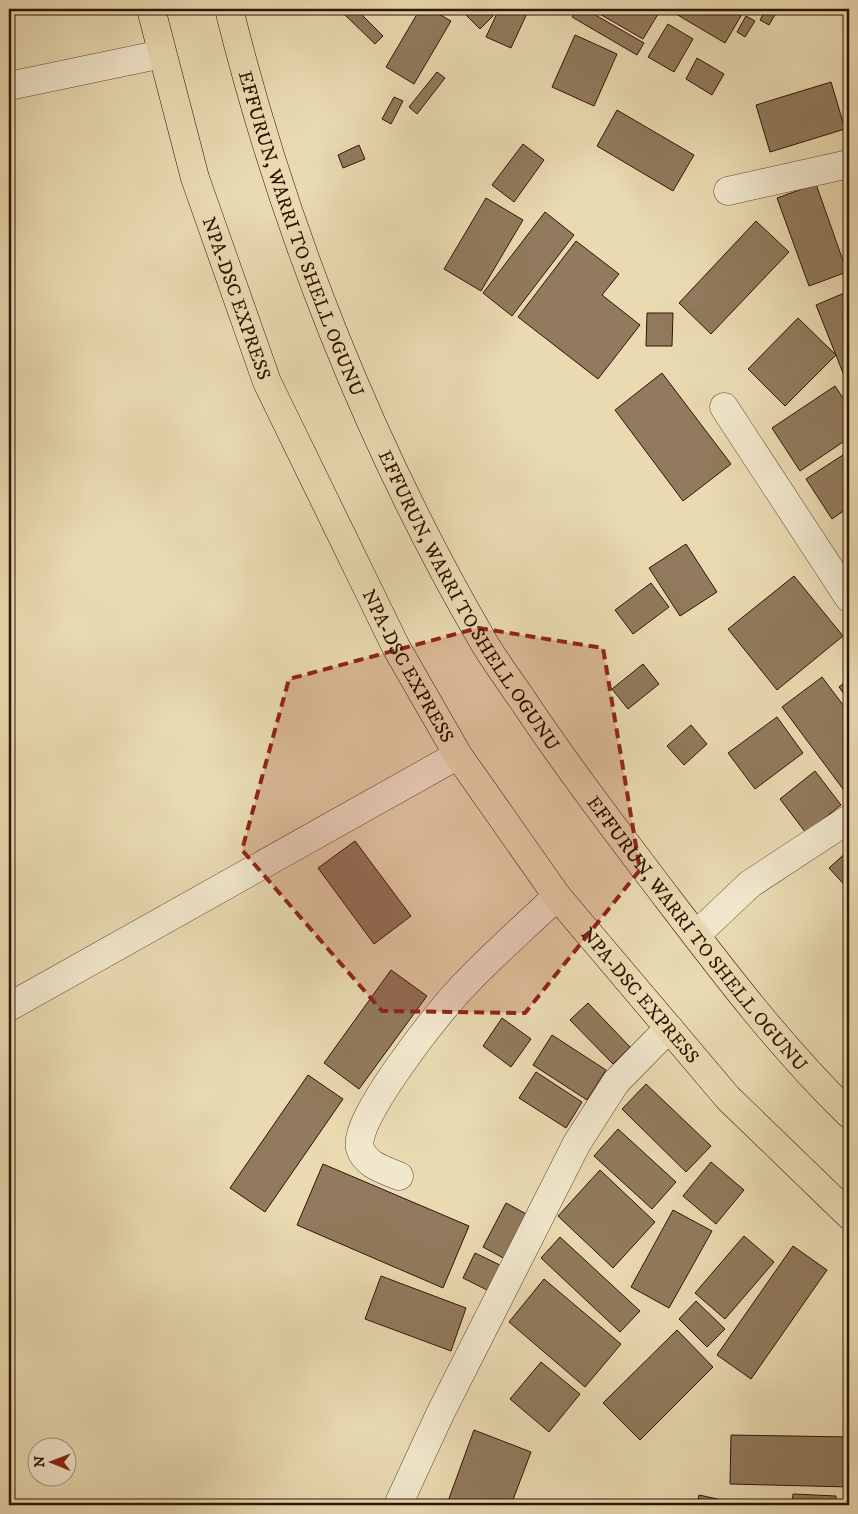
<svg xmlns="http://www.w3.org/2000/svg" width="858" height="1514" viewBox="0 0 858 1514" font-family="'IM FELL DW Pica',serif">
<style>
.building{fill:#917a5d;stroke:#321302}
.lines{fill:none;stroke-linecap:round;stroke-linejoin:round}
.minor-casing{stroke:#60452e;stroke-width:29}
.primary-casing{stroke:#321302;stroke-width:29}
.minor{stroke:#f1e7cc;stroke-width:28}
.primary{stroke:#e9dab1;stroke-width:28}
.marked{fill:#8f2418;fill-opacity:0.2;stroke:#8f2418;stroke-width:4;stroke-dasharray:10 6;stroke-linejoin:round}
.labels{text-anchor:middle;stroke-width:5;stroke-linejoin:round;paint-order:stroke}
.street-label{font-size:19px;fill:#321302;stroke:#f1e7cc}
</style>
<rect width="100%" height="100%" fill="#e9dab1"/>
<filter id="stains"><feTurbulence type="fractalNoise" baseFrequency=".004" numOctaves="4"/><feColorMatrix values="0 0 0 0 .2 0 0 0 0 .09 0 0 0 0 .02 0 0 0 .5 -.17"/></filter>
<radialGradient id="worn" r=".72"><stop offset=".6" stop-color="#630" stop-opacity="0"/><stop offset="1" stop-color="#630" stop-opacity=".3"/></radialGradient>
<!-- building -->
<g class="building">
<path d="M348 9H356L383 36 375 44 343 13Z"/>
<path d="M420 9H430L451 21 414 84 386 67Z"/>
<path d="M466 9H485L493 16 480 29 463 12Z"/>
<path d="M499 9H529L511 48 486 37Z"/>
<path d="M576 9H585L644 43 637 55 572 17Z"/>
<path d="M591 9H648L658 14 643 39Z"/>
<path d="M679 9H745L725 43 676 14Z"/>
<path d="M766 9 777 11 769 25 760 20Z"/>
<path d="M746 16 755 21 745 37 737 32Z"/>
<path d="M668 24 693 39 674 72 648 57Z"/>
<path d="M575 35 617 54 594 106 552 87Z"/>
<path d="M697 58 724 74 712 95 686 79Z"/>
<path d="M437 72 445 78 417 114 409 107Z"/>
<path d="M831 82 845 129 770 152 756 105Z"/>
<path d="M394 97 403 101 391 124 382 119Z"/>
<path d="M617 110 694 155 673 191 597 146Z"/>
<path d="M523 144 544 160 514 202 492 185Z"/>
<path d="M359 145 365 159 343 168 338 155Z"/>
<path d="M816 184 847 272 809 286 777 198Z"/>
<path d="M486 198 523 220 481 291 444 269Z"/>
<path d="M545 212 574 235 512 316 483 293Z"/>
<path d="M756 221 789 252 711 334 679 303Z"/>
<path d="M576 241 619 274 602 295 640 325 598 379 518 317Z"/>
<path d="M849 291V388L816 305Z"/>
<path d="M647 313H673L672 346H646Z"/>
<path d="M798 318 836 355 785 406 748 369Z"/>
<path d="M662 373 731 464 683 501 615 410Z"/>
<path d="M835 386 849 407V438L800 471 772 428Z"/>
<path d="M849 451V507L832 519 806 479Z"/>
<path d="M686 544 717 592 680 616 649 568Z"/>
<path d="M794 576 843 636 777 690 728 629Z"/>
<path d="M651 583 669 607 633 634 615 610Z"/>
<path d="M643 664 659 684 628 709 612 689Z"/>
<path d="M822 677 849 713V797L782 707Z"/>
<path d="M849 679V701L839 687Z"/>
<path d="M777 717 803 753 755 789 728 753Z"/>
<path d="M691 725 707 744 684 765 667 746Z"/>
<path d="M815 771 841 805 806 833 780 799Z"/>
<path d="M355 841 411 916 374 944 318 868Z"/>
<path d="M849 850V890L829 868Z"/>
<path d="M391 970 427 996 359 1089 324 1063Z"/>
<path d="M588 1003 630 1047 613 1064 570 1020Z"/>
<path d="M502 1018 531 1039 511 1067 483 1046Z"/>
<path d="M552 1035 606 1070 587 1100 533 1065Z"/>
<path d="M536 1072 582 1102 566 1128 519 1098Z"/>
<path d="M308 1075 343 1099 265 1212 230 1188Z"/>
<path d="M646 1084 711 1146 686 1172 622 1109Z"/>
<path d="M618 1129 676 1182 652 1209 594 1156Z"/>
<path d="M711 1162 744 1190 716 1224 683 1196Z"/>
<path d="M323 1164 469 1226 443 1288 297 1225Z"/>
<path d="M600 1170 655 1222 613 1268 558 1216Z"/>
<path d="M506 1203 530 1216 507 1260 483 1247Z"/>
<path d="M673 1210 712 1231 669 1308 631 1287Z"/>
<path d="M744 1236 774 1262 725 1319 695 1293Z"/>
<path d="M560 1237 640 1311 620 1332 541 1258Z"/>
<path d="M793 1246 827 1270 751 1379 717 1355Z"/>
<path d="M475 1253 504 1267 491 1292 463 1278Z"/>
<path d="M381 1276 466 1308 451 1351 365 1319Z"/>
<path d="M544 1279 621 1344 585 1387 509 1322Z"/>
<path d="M696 1301 725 1329 707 1347 679 1319Z"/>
<path d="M677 1330 713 1367 640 1440 603 1403Z"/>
<path d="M541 1362 580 1394 549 1432 510 1399Z"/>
<path d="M474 1430 531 1452 511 1505 447 1504Z"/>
<path d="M731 1435 849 1437V1487L730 1484Z"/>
<path d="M793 1494 836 1496V1505H792Z"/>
<path d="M699 1495 736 1503V1505H697Z"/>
</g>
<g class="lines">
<!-- minor casing -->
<g class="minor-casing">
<g id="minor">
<path d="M9 86 162 54"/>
<path d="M728 191 849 164"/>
<path d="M724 407 849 598"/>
<path d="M696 935 750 884 849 819"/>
<path d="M9 1007 458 755"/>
<path d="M399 1176C385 1170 365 1165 360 1148 352 1121 434 1019 454 996 486 960 523 929 557 896"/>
<path d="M398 1505 440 1414 577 1143 616 1082 669 1028"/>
</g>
</g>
<!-- primary casing -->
<g class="primary-casing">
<g id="primary">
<path id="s1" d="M151 9 195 178 267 382 396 647 458 755 557 896 728 1098 849 1215"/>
<path id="s2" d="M229 9C283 227 370 447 483 641 496 663 512 684 526 705 567 766 611 824 655 882 716 962 777 1044 849 1114"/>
</g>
</g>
<!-- minor -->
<use href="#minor" class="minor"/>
<!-- primary -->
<use href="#primary" class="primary"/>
</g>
<!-- marked area -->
<path class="marked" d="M478 628 603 648 640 870 525 1013 382 1011 242 850 289 679Z"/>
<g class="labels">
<!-- street labels -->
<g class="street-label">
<text dy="7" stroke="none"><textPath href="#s2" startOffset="236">EFFURUN, WARRI TO SHELL OGUNU</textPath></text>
<text dy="7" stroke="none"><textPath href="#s1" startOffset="302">NPA-DSC EXPRESS</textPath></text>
<text dy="7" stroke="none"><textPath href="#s2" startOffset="641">EFFURUN, WARRI TO SHELL OGUNU</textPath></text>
<text dy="7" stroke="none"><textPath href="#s1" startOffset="708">NPA-DSC EXPRESS</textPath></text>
<text dy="7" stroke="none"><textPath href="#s2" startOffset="1046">EFFURUN, WARRI TO SHELL OGUNU</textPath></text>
<text dy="7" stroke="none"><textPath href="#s1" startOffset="1112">NPA-DSC EXPRESS</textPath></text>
</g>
</g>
<!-- margin -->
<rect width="858" height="1514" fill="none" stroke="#e9dab1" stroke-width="30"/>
<rect x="10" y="10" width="838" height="1494" fill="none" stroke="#321302" stroke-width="2.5"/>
<rect x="15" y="15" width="828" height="1484" fill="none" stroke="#321302"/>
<!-- north arrow -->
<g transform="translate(52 1462) rotate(271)"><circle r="24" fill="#f1e7cc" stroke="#a5927b"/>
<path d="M0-4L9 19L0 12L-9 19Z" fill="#8f2418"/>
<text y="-8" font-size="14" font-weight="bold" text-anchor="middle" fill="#321302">N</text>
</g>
<rect width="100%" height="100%" filter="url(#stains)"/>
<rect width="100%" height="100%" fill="url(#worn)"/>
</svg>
